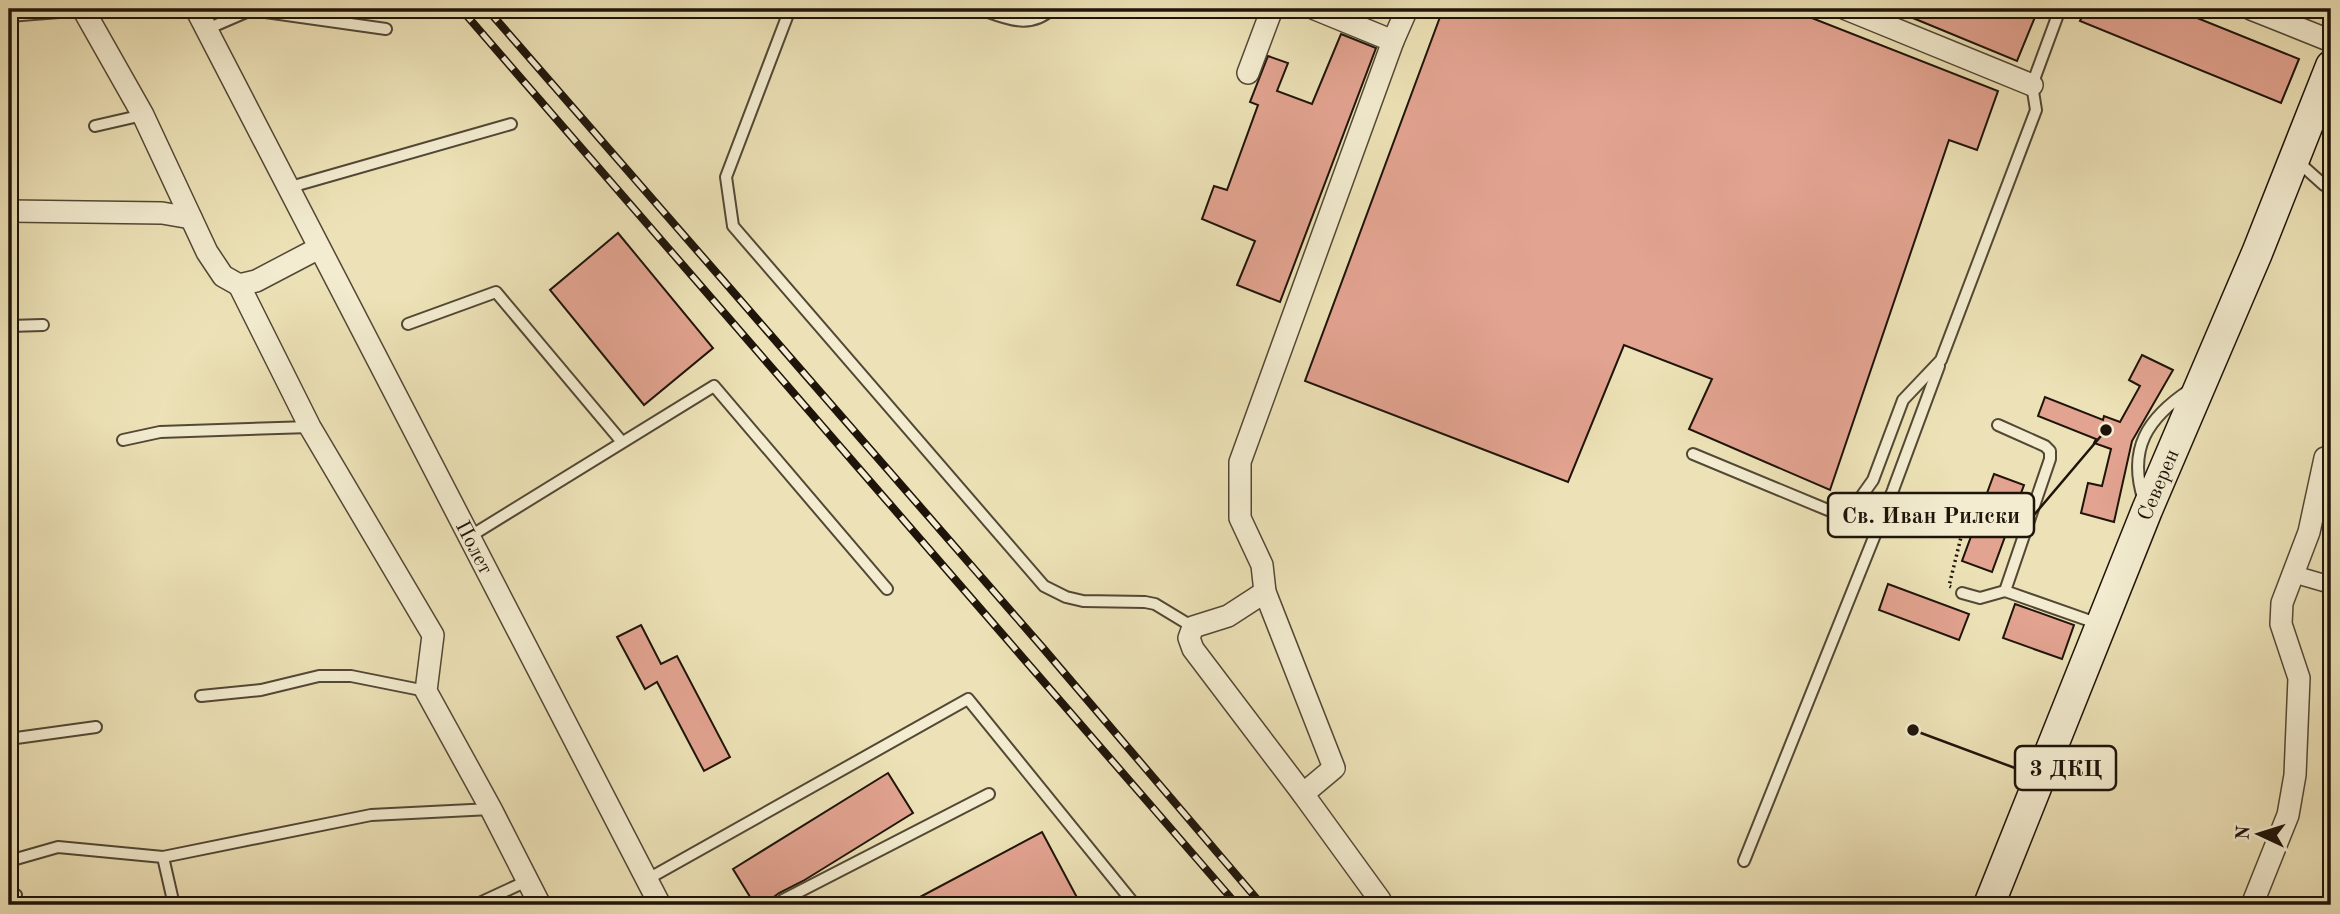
<svg xmlns="http://www.w3.org/2000/svg" width="2340" height="914" viewBox="0 0 2340 914" font-family="'Old Standard TT',serif">
<style>
.building{fill:#e2a390;stroke:#1e140a;stroke-width:2}
.lines{fill:none;stroke-linecap:round;stroke-linejoin:round}
.service-casing{stroke:#524835;stroke-width:14}
.pedestrian-casing{stroke:#524835;stroke-width:19}
.minor-casing{stroke:#524835;stroke-width:24}
.secondary-casing{stroke:#1e140a;stroke-width:33}
.path{stroke:#1e140a;stroke-width:3.5;stroke-dasharray:2 3.5;stroke-linecap:butt}
.service{stroke:#f3ecd0;stroke-width:10}
.pedestrian{stroke:#f3ecd0;stroke-width:16}
.minor{stroke:#f3ecd0;stroke-width:21}
.secondary{stroke:#f3ecd0;stroke-width:30}
.rail-casing{stroke:#1e140a;stroke-width:8}
.rail{stroke:#f3ecd0;stroke-width:5;stroke-dasharray:16;stroke-linecap:butt}
.labels{text-anchor:middle;stroke-width:6;stroke-linejoin:round;paint-order:stroke}
.street-label{font-size:21px;fill:#1e140a;stroke:#f3ecd0}
.leader{fill:none;stroke:#1e140a;stroke-width:2.5}
.callout-dot{fill:#1e140a;stroke:#f3ecd0;stroke-width:2.5}
.callout{fill:#f3ecd0;stroke:#1e140a;stroke-width:2.5}
.callout-label{font-size:23px;text-anchor:middle;font-weight:bold;fill:#1e140a}
</style>
<rect width="100%" height="100%" fill="#ede2b7"/>
<filter id="stains"><feTurbulence type="fractalNoise" baseFrequency=".00286" numOctaves="4"/><feColorMatrix values="0 0 0 0 .2 0 0 0 0 .09 0 0 0 0 .02 0 0 0 .5 -.17"/></filter>
<radialGradient id="worn" r=".72"><stop offset=".6" stop-color="#630" stop-opacity="0"/><stop offset="1" stop-color="#630" stop-opacity=".3"/></radialGradient>
<!-- building -->
<g class="building">
<path d="M1443 9H1789L1998 91 1977 150 1949 140 1830 490 1689 429 1712 379 1624 345 1568 482 1305 381Z"/>
<path d="M1891 9H2016L2035 17 2017 61Z"/>
<path d="M2085 9H2175L2299 59 2281 103 2080 21Z"/>
<path d="M1341 34 1376 48 1280 302 1237 285 1255 241 1202 219 1214 186 1227 190 1258 105 1250 102 1268 56 1288 63 1277 91 1312 104Z"/>
<path d="M618 233 713 348 644 405 550 290Z"/>
<path d="M2142 355 2173 370 2132 441 2114 522 2081 513 2088 483 2102 486 2111 449 2094 443 2096 439 2038 416 2045 397 2103 420 2104 416 2120 422 2140 386 2129 380Z"/>
<path d="M1994 474 2024 485 1992 572 1962 561Z"/>
<path d="M1888 584 1969 614 1959 640 1879 610Z"/>
<path d="M2015 604 2074 625 2062 659 2003 638Z"/>
<path d="M641 625 661 664 677 656 730 757 704 771 657 682 645 689 617 637Z"/>
<path d="M888 773 913 813 803 881 779 893 763 905H755L733 869Z"/>
<path d="M1042 832 1081 905H905Z"/>
</g>
<g class="lines">
<!-- service casing -->
<g class="service-casing">
<g id="service">
<path d="M790 9 726 177 733 226 1044 586 1066 597 1083 601 1145 602 1155 604 1193 627"/>
<path d="M980 9C1005 18 1030 30 1052 9"/>
<path d="M9 16 84 10"/>
<path d="M207 29 251 10 386 29"/>
<path d="M95 126 143 115"/>
<path d="M2296 160 2324 185 2331 189"/>
<path d="M287 188 511 124"/>
<path d="M408 324 496 292 622 442"/>
<path d="M9 326 43 325"/>
<path d="M1998 425 2045 446 2050 451V459L2005 591 2099 624"/>
<path d="M123 440 160 432 310 427"/>
<path d="M1693 454 1828 510 1856 504 1873 480 1903 400 1941 360 2036 110 2032 85 2060 9"/>
<path d="M2144 501C2127 449 2147 418 2191 389"/>
<path d="M469 537 714 386 887 589"/>
<path d="M1962 593 1980 598 2005 591"/>
<path d="M201 696 261 690 319 676H351L426 691"/>
<path d="M9 739 96 727"/>
<path d="M163 857 174 905"/>
<path d="M9 861 58 847 163 857 371 815 491 809"/>
<path d="M1744 861 1893 490 1939 366"/>
<path d="M646 880 968 699 1135 905"/>
<path d="M14 905 16 895"/>
<path d="M475 905 527 881"/>
<path d="M786 905 783 900 989 794"/>
</g>
</g>
<!-- pedestrian casing -->
<g class="pedestrian-casing">
<path id="pedestrian" d="M2293 574 2331 585"/>
</g>
<!-- minor casing -->
<g class="minor-casing">
<g id="minor">
<path d="M83 9 143 115 207 252 223 276 239 285 256 281 319 248"/>
<path id="s1" d="M196 9 660 905"/>
<path d="M1315 9 1393 41"/>
<path d="M1846 9 2032 85"/>
<path d="M2251 9 2331 41"/>
<path d="M1248 73 1272 9"/>
<path d="M9 211 162 213 191 218"/>
<path d="M239 285 310 427 433 635 426 691 491 809 540 905"/>
<path d="M1265 592 1228 616 1193 627 1189 638 1193 649 1303 794"/>
<path d="M1380 900 1303 794 1334 768 1265 592 1262 565 1240 518V462L1393 41 1407 9"/>
<path d="M2252 905 2288 815 2295 775 2299 678 2281 624 2282 603 2309 532 2325 458 2331 456"/>
</g>
</g>
<!-- secondary casing -->
<g class="secondary-casing">
<g id="secondary">
<path id="s2" d="M1989 905 2147 510 2257 253 2331 66"/>
</g>
</g>
<!-- path -->
<path class="path" d="M1904 497 1963 529 1949 586 1951 587"/>
<!-- service -->
<use href="#service" class="service"/>
<!-- pedestrian -->
<use href="#pedestrian" class="pedestrian"/>
<!-- minor -->
<use href="#minor" class="minor"/>
<!-- secondary -->
<use href="#secondary" class="secondary"/>
<!-- rail casing -->
<g class="rail-casing">
<g id="rail">
<path d="M461 9 1237 905"/>
<path d="M487 9 1043 648 1262 905"/>
</g>
</g>
<!-- rail -->
<use href="#rail" class="rail"/>
</g>
<g class="labels">
<!-- street labels -->
<g class="street-label">
<text dy="7" stroke="none"><textPath href="#s2" startOffset="453">Северен</textPath></text>
<text dy="7" stroke="none"><textPath href="#s1" startOffset="606">Полет</textPath></text>
</g>
</g>
<!-- callouts -->
<path class="leader" d="M2106 430L2034 515M1913 730L2015 768"/>
<g class="callout-dot">
<circle cx="2106" cy="430" r="7"/>
<circle cx="1913" cy="730" r="7"/>
</g>
<g class="callout">
<rect x="1828" y="493" width="206" height="44" rx="7"/>
<rect x="2015" y="746" width="101" height="44" rx="7"/>
</g>
<g class="callout-label">
<text x="1931" y="523">Св. Иван Рилски</text>
<text x="2066" y="776">3 ДКЦ</text>
</g>
<!-- margin -->
<rect width="2340" height="914" fill="none" stroke="#ede2b7" stroke-width="35"/>
<rect x="10" y="10" width="2319" height="893" fill="none" stroke="#1e140a" stroke-width="3.5"/>
<rect x="18" y="18" width="2305" height="879" fill="none" stroke="#1e140a" stroke-width="2"/>
<!-- north arrow -->
<g transform="translate(2259 834) rotate(274)" stroke="#f3ecd0" stroke-width="5" paint-order="stroke">
<path d="M0-5L12 26L0 18L-12 26Z" fill="#1e140a"/>
<text y="-10" font-size="19" font-weight="bold" text-anchor="middle" fill="#1e140a">N</text>
</g>
<rect width="100%" height="100%" filter="url(#stains)"/>
<rect width="100%" height="100%" fill="url(#worn)"/>
</svg>
